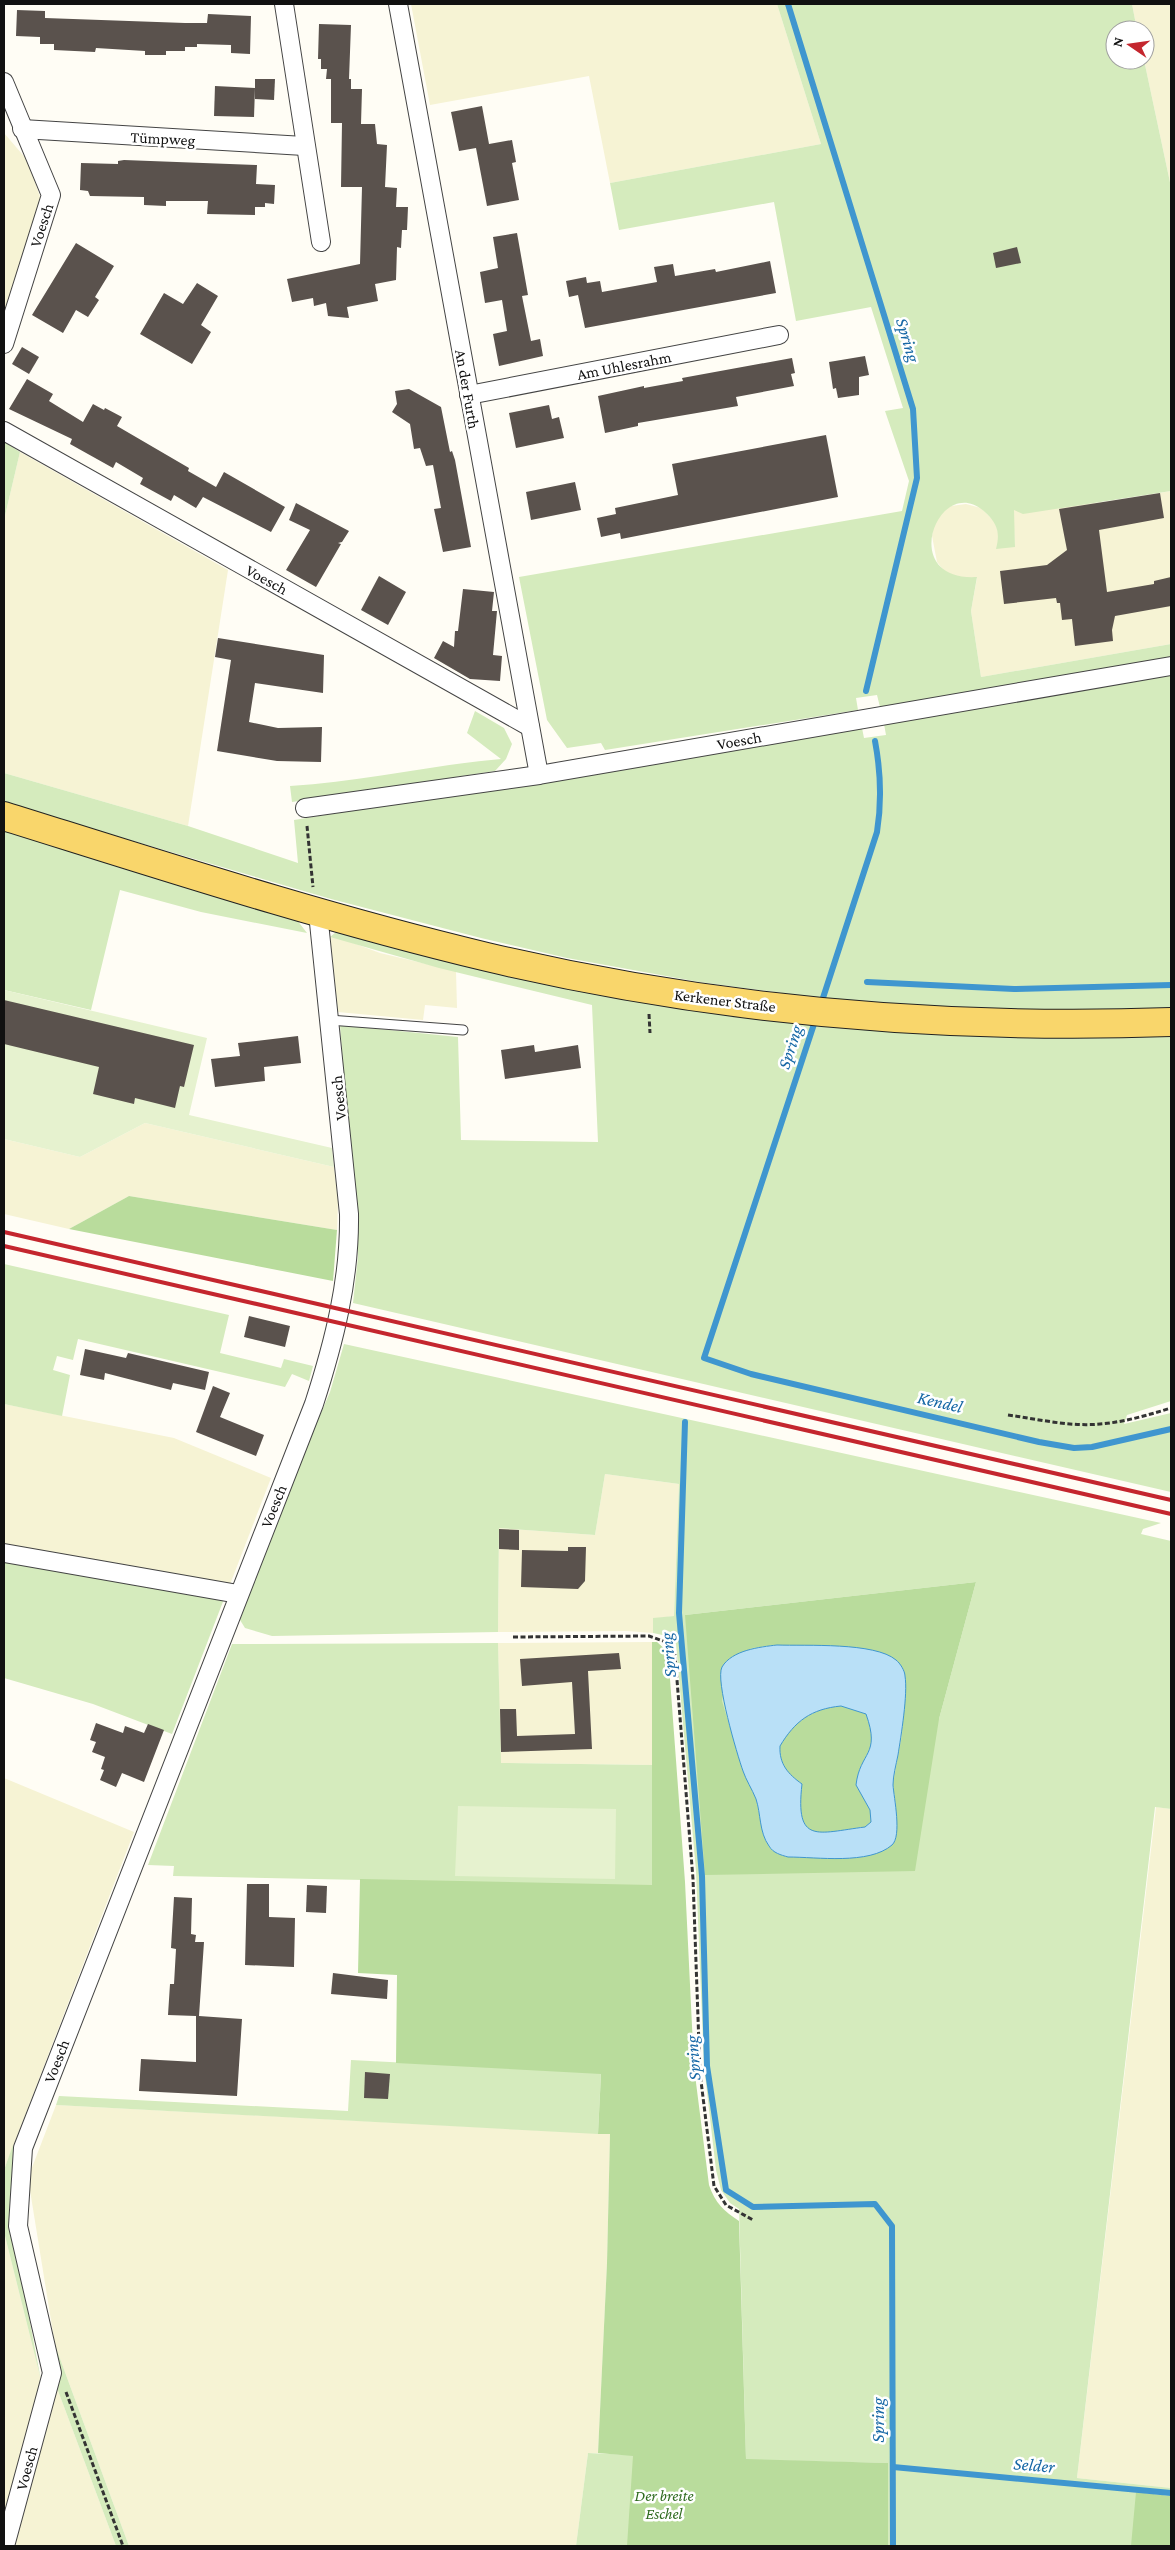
<svg xmlns="http://www.w3.org/2000/svg" width="1175" height="2550" viewBox="0 0 1175 2550" font-family="'Crimson Pro',serif">
<style>
.farmland{fill:#f6f3d4}
.green{fill:#d5ebbd;fill-rule:evenodd}
.forest{fill:#b9dc9c;fill-rule:evenodd}
.pitch{fill:#e6f2cf}
.water{fill:#b9e0f7;stroke:#3f96cf;fill-rule:evenodd}
.lines{fill:none;stroke-linecap:round;stroke-linejoin:round}
.stream{stroke:#3f96cf;stroke-width:6}
.building{fill:#5a524d}
.lane-casing{stroke:#444;stroke-width:11}
.street-casing{stroke:#444;stroke-width:20}
.primary-casing{stroke:#222;stroke-width:30}
.path{stroke:#333;stroke-width:3;stroke-dasharray:5 2.5;stroke-linecap:butt}
.lane{stroke:#fff;stroke-width:9}
.street{stroke:#fff;stroke-width:18}
.primary{stroke:#f9d66b;stroke-width:28}
.rail{stroke:#c4262e;stroke-width:4}
.labels{text-anchor:middle;stroke-width:5;stroke-linejoin:round;paint-order:stroke}
.street-label{font-size:16px;fill:#111;stroke:#fff}
.park-label{font-size:16px;font-style:italic;fill:#2f6b1f;stroke:#fff}
.water-label{font-size:18px;font-style:italic;fill:#1768a6;stroke:#fff}
</style>
<rect width="100%" height="100%" fill="#fffdf5"/>
<!-- farmland -->
<g class="farmland">
<path d="M411 4H777L821 144 610 183 589 76 430 105Z"/>
<path d="M1132 4H1171V187L1144 60 1145 30H1137Z"/>
<path d="M4 133 28 161 42 203 4 313Z"/>
<path d="M20 452 228 570 188 826 4 773V520Z"/>
<path d="M1171 491V644L981 677 971 611 977 578H960L945 572 937 562 932 536 934 523 942 512 951 506 966 504 981 508 996 523 999 538 1015 547 1013 510 1105 502Z"/>
<path d="M330 937 345 940 380 953 456 971 457 1008 425 1005 423 1020 338 1012Z"/>
<path d="M145 1123 334 1167 338 1202 337 1230 129 1196 69 1229 4 1214V1139L80 1157Z"/>
<path d="M4 1404 174 1438 271 1478 229 1587 4 1547Z"/>
<path d="M605 1474 679 1484 674 1616 653 1619V1633L627 1631 498 1632 499 1528 595 1535Z"/>
<path d="M652 1642V1765L500 1763 498 1643Z"/>
<path d="M4 1778 134 1832 4 2170Z"/>
<path d="M1156 1807 1171 1809V2488L1077 2478Z"/>
<path d="M56 2105 610 2134 607 2263 598 2453H588L576 2546H129L55 2345 28 2178Z"/>
<path d="M4 2232 41 2380 4 2515Z"/>
<path d="M57 2388 116 2546H15Z"/>
</g>
<!-- green -->
<g class="green">
<path d="M777 4H1132L1137 30H1115V60H1144L1171 187V491L1023 514 1014 510 1015 547 996 549C1000 534 998 525 987 514 941 467 894 582 977 577L971 611 981 677 1171 644V657L880 707 877 695 856 698 858 710 605 750 601 743 567 748 547 720 519 577 902 511 909 481 885 411 903 408 871 307 796 321 774 202 619 230 610 183 821 144Z"/>
<path d="M4 442 20 452 4 520Z"/>
<path d="M1171 674V1008L1097 1011 964 1034 1040 1037H1171V1401L1127 1415 1124 1424 1171 1413V1492L353 1303 358 1257 340 1025 458 1037 461 1140 598 1142 592 1005 439 968 330 937 341 928 484 965 812 997 699 982 567 958 481 938 331 899 4 803V773L188 826 298 863 294 820 862 728 864 738 886 735 884 724Z"/>
<path d="M475 711 504 728 512 744 506 759 495 771 292 802 290 786C361 782 430 765 501 759L467 733Z"/>
<path d="M4 829 297 920 307 933 201 912 120 890 91 1010 4 990Z"/>
<path d="M4 1264 229 1315 220 1353 281 1368 284 1359 313 1366 309 1381 292 1374 285 1387 78 1339 73 1360 57 1356 53 1370 70 1375 62 1416 4 1404Z"/>
<path d="M344 1344 1161 1523 1143 1529 1141 1534 1171 1541V1809L1155 1807 1077 2478 1171 2488V2496L1139 2492 1135 2546H576L588 2453 633 2455V2461L866 2466 888 2463 746 2460 739 2209 730 2203 721 2190 716 2170 704 2066 696 1871 676 1644 667 1636 653 1633V1618L674 1616 679 1484 605 1474 595 1535 499 1528 498 1632 272 1636 245 1628 240 1620 290 1485 330 1392ZM976 1582 939 1719 685 1615Z"/>
<path d="M4 1560 224 1599 172 1734 93 1704 4 1678Z"/>
<path d="M498 1643 501 1763 652 1765V1886L173 1876 174 1866 148 1865 232 1644Z"/>
<path d="M351 2060 601 2073 598 2134 56 2105 59 2096 348 2111Z"/>
<path d="M13 2145 12 2229 41 2380 4 2232V2170Z"/>
<path d="M55 2345 129 2546H116L57 2388 60 2376Z"/>
</g>
<!-- forest -->
<g class="forest">
<path d="M129 1196 337 1230 333 1281 69 1229Z"/>
<path d="M976 1582 939 1719 915 1871 705 1875 685 1615ZM777 1645 905 1675 902 1735 893 1784 896 1806V1839L893 1844 881 1851 788 1857 778 1854 769 1847 763 1834 756 1799 743 1771 722 1701 729 1659 752 1648Z"/>
<path d="M652 1642H657L668 1652 685 1882 694 2067 709 2185C715 2203 724 2211 739 2221L746 2459 888 2463V2546H627L633 2456 598 2453 607 2263 610 2134H598L601 2074 396 2063 397 1975 358 1973 360 1879 652 1885Z"/>
<path d="M841 1706 866 1714C880 1755 862 1750 856 1785L870 1810 871 1822 865 1827C817 1833 795 1845 802 1784 788 1774 779 1764 780 1746 795 1721 811 1709 841 1706Z"/>
<path d="M1136 2492 1171 2496V2546H1131Z"/>
</g>
<!-- pitch -->
<g class="pitch">
<path d="M4 990 207 1038 189 1115 332 1148 334 1167 145 1123 80 1157 4 1139Z"/>
<path d="M458 1806 616 1809 615 1879 455 1876Z"/>
</g>
<!-- water -->
<path class="water" d="M777 1645C806 1646 875 1642 896 1660 900 1663 905 1671 905 1676 908 1694 901 1736 898 1755 896 1765 893 1776 893 1785 894 1798 902 1836 892 1845 869 1865 817 1857 788 1857 781 1855 773 1853 769 1846 759 1832 761 1814 756 1799 752 1789 746 1780 743 1771 737 1754 715 1680 722 1667 732 1650 760 1647 777 1645ZM841 1706 866 1714C881 1756 860 1751 856 1785L870 1810 871 1822 865 1827C817 1833 795 1845 802 1784 788 1774 779 1764 780 1746 795 1721 811 1709 841 1706Z"/>
<g class="lines">
<!-- stream -->
<g class="stream">
<path d="M788 4 913 409 917 478 866 691"/>
<path d="M867 982 1014 989 1171 985"/>
<path d="M821 1004 877 832C882 801 881 773 875 741"/>
<path d="M816 1018 704 1358 751 1374 1039 1442 1074 1448 1092 1447 1171 1429"/>
<path d="M685 1422 679 1613 702 1876 707 2066 726 2190 753 2207 875 2204 892 2226 893 2546"/>
<path d="M893 2467 1171 2493"/>
</g>
</g>
<!-- building -->
<g class="building">
<path d="M17 10 45 11V18L185 23H207L208 14 251 16 250 54 231 53V45L197 44V47H185V51H166V55H145V51L96 48 95 52 54 50V44H40V37L16 36Z"/>
<path d="M319 24 351 25 349 79H351V89H362L361 124H375L377 144 387 145 385 187 397 188 396 207H408L407 230H402L401 248 397 247 396 280 375 284 378 301 347 307 349 318 328 316 326 303 314 306 313 298 292 302 287 279 360 264 362 187H341L342 123H331V79H326L327 69H321V59H318Z"/>
<path d="M255 79H275L274 100 255 99Z"/>
<path d="M215 86 255 88 254 117 214 116Z"/>
<path d="M482 106 489 144 512 140 516 162 512 163 519 200 487 206 476 148 459 151 451 112Z"/>
<path d="M124 160 257 165 256 184 275 185 274 204 265 203V207H255V215L207 214 208 201H166V206L144 205V197L90 196 88 191 80 190 81 163 118 164V161Z"/>
<path d="M517 233 528 295 522 296 531 341 540 339 543 356 499 366 493 334 507 331 502 300 485 303 480 272 498 268 493 237Z"/>
<path d="M76 243 114 266 95 297 99 300 88 317 76 310 63 333 32 315Z"/>
<path d="M1017 247 1021 263 996 268 993 253Z"/>
<path d="M770 261 776 293 585 328 578 295 569 297 566 281 586 277 587 283 600 281 602 292 657 282 654 267 673 264 675 276 715 269 716 272Z"/>
<path d="M197 283 218 296 201 325 211 332 192 364 140 334 164 293 183 304Z"/>
<path d="M22 347 39 357 29 374 12 364Z"/>
<path d="M865 356 869 375 859 377V395L838 398 836 388 833 389 829 362Z"/>
<path d="M792 358 795 373 791 374 794 386 736 397 738 406 638 423V426L605 433 598 396 644 386V388L683 381 682 378Z"/>
<path d="M27 379 53 394 49 401 83 422 93 404 104 410 105 408 122 417 117 426 189 468 188 471 216 487 224 472 285 507 271 532 203 497 196 508 174 495 171 501 140 484 143 478 116 462 113 468 70 444 72 439 9 409Z"/>
<path d="M409 389 441 407 450 452 452 451 455 460 471 547 443 552 434 509 441 508 433 465 426 466 420 448 414 449 410 424 392 412 397 404 395 391Z"/>
<path d="M549 405 552 419 559 417 564 438 516 448 509 413Z"/>
<path d="M826 435 838 497 621 539 620 533 601 537 597 518 616 514 615 508 678 495 672 464Z"/>
<path d="M575 482 581 510 531 520 526 492Z"/>
<path d="M1160 493 1164 518 1099 530 1107 592 1154 584V581L1171 577V606L1115 616 1112 630 1113 641 1075 646 1072 619 1062 620 1060 603H1057L1056 598 1004 604 1000 571 1047 565 1067 550 1059 509Z"/>
<path d="M296 503 349 531 342 542 338 543 341 544 316 587 286 570 310 530 289 520Z"/>
<path d="M379 576 406 592 388 625 361 610Z"/>
<path d="M463 589 494 592 492 611H497L493 655 502 656 500 681 470 679 434 658 443 641 454 647 455 631H458Z"/>
<path d="M218 638 324 655 323 693 255 683 249 722 278 728 322 727 321 762 277 761 217 751 231 660 215 657Z"/>
<path d="M4 1000 194 1045 184 1087 180 1086 175 1108 135 1098 134 1104 93 1094 99 1067 4 1044Z"/>
<path d="M298 1036 301 1063 264 1067 265 1081 215 1087 211 1059 240 1056 238 1043Z"/>
<path d="M534 1045 535 1052 578 1045 581 1068 505 1079 501 1050Z"/>
<path d="M249 1316 290 1326 285 1347 244 1337Z"/>
<path d="M85 1349 126 1358 128 1353 209 1372 205 1390 173 1383 171 1390 105 1373 104 1380 80 1375Z"/>
<path d="M213 1386 230 1393 220 1417 264 1435 256 1456 196 1432Z"/>
<path d="M499 1529 519 1530V1550L499 1549Z"/>
<path d="M568 1547H586L585 1581 578 1589 521 1587 522 1550 568 1551Z"/>
<path d="M619 1653 621 1669 588 1671 592 1749 501 1752 500 1709H516L517 1736 575 1734 572 1682 522 1686 520 1659Z"/>
<path d="M96 1723 123 1733 125 1726 144 1733 148 1724 164 1730 144 1782 122 1773 116 1787 100 1780 104 1770 101 1769 105 1757 92 1752 96 1742 90 1740Z"/>
<path d="M247 1884H269V1917L295 1918 294 1967 245 1965Z"/>
<path d="M307 1885 327 1886 326 1913 306 1912Z"/>
<path d="M174 1897 192 1898 191 1934 196 1935 195 1942H204L199 2016 242 2019 237 2096 139 2091 141 2059 196 2062V2016L168 2015 170 1984H174L176 1949 171 1948Z"/>
<path d="M333 1973 388 1980 387 1999 331 1994Z"/>
<path d="M365 2072 390 2074 388 2099 364 2098Z"/>
</g>
<g class="lines">
<!-- lane casing -->
<g class="lane-casing">
<path id="lane" d="M329 1020 463 1030"/>
</g>
<!-- street casing -->
<g class="street-casing">
<g id="street">
<path d="M284 4 321 242"/>
<path d="M398 4 539 775"/>
<path d="M4 82 51 195 4 344"/>
<path d="M22 129 304 146"/>
<path d="M469 395 779 335"/>
<path d="M4 431 530 727"/>
<path d="M305 808 539 775 1171 666"/>
<path d="M4 1553 238 1594"/>
<path d="M5 2546 52 2373 18 2226 23 2148 314 1404C334 1342 350 1280 349 1214L318 913"/>
</g>
</g>
<!-- primary casing -->
<g class="primary-casing">
<path id="primary" d="M4 816C164 866 324 918 487 957 711 1010 942 1030 1171 1022"/>
</g>
<!-- path -->
<g class="path">
<path d="M307 826 313 887"/>
<path d="M649 1014 650 1033"/>
<path d="M1008 1415C1038 1419 1069 1427 1100 1424 1125 1422 1148 1415 1171 1408"/>
<path d="M513 1637 649 1636 666 1642 675 1655 693 1879 700 2073 714 2186 726 2205 753 2220"/>
<path d="M66 2392 123 2546"/>
</g>
<!-- lane -->
<use href="#lane" class="lane"/>
<!-- street -->
<use href="#street" class="street"/>
<!-- primary -->
<use href="#primary" class="primary"/>
<!-- rail -->
<g class="rail">
<path d="M4 1232 1171 1500"/>
<path d="M4 1246 1171 1514"/>
</g>
</g>
<g class="labels">
<!-- street labels -->
<g class="street-label">
<text transform="translate(163 138) rotate(3)" y="6">Tümpweg</text>
<text transform="translate(41 225) rotate(-72)" y="6">Voesch</text>
<text transform="translate(624 365) rotate(-11)" y="6">Am Uhlesrahm</text>
<text transform="translate(468 389) rotate(80)" y="6">An der Furth</text>
<text transform="translate(267 579) rotate(29)" y="6">Voesch</text>
<text transform="translate(739 740) rotate(-10)" y="6">Voesch</text>
<text transform="translate(725 1000) rotate(7)" y="6">Kerkener Straße</text>
<text transform="translate(338 1098) rotate(-96)" y="6">Voesch</text>
<text transform="translate(273 1506) rotate(-68)" y="6">Voesch</text>
<text transform="translate(56 2061) rotate(-69)" y="6">Voesch</text>
<text transform="translate(26 2468) rotate(-75)" y="6">Voesch</text>
</g>
<!-- park labels -->
<g class="park-label">
<text x="664" y="2501">Der breite<tspan x="664" dy="18">Eschel</tspan></text>
</g>
<!-- water labels -->
<g class="water-label">
<text transform="translate(908 340) rotate(73)" y="6">Spring</text>
<text transform="translate(790 1047) rotate(-72)" y="6">Spring</text>
<text transform="translate(940 1402) rotate(13)" y="6">Kendel</text>
<text transform="translate(668 1655) rotate(-95)" y="6">Spring</text>
<text transform="translate(693 2058) rotate(-94)" y="6">Spring</text>
<text transform="translate(878 2420) rotate(-90)" y="6">Spring</text>
<text transform="translate(1034 2465) rotate(5)" y="6">Selder</text>
</g>
</g>
<!-- border -->
<rect width="1175" height="2550" fill="none" stroke="#111111" stroke-width="10"/>
<!-- north arrow -->
<g transform="translate(1130 45) rotate(283)"><circle r="24" fill="#ffffff" stroke="#a0a0a0"/>
<path d="M0-4L9 19L0 12L-9 19Z" fill="#c4262e"/>
<text y="-8" font-size="14" font-weight="bold" text-anchor="middle" fill="#111111">N</text>
</g>
</svg>
